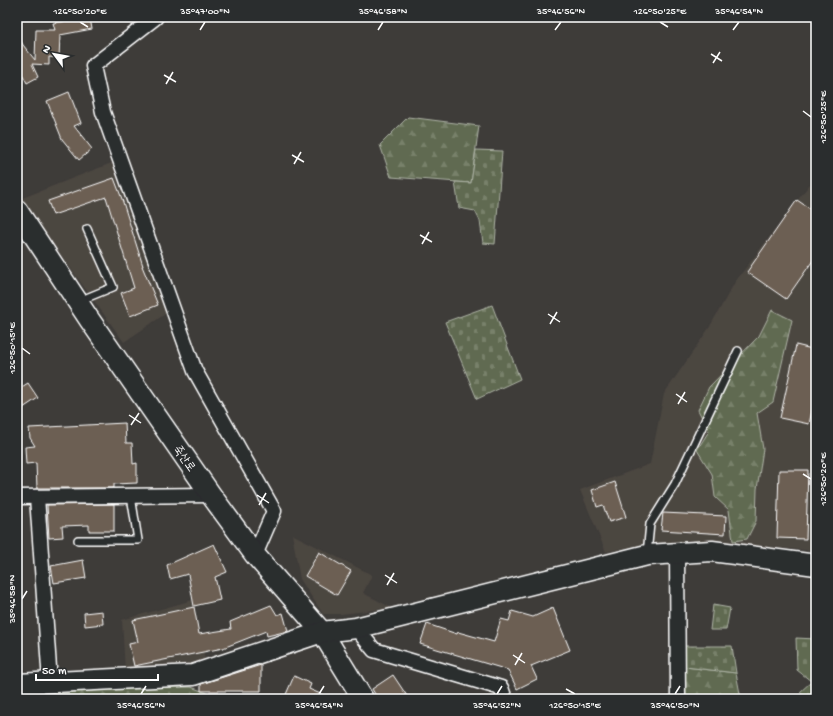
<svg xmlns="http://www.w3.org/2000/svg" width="833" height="716" viewBox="0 0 833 716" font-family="'Gochi Hand','Poor Story',sans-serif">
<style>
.built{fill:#4c4641}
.forest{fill:url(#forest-firs);stroke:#b0b5a8}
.cemetery{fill:url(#cemetery-stones);stroke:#b0b5a8}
.building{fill:#6c5f53;stroke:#fff}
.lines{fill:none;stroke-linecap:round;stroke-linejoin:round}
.lane-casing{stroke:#fff;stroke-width:10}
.street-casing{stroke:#fff;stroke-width:17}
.secondary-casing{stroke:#fff;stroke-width:23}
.lane{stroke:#2a2d2e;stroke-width:7}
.street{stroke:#2a2d2e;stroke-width:14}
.secondary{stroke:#2a2d2e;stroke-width:20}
.ticks{fill:none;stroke:#fff;stroke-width:1.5}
.labels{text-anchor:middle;stroke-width:4;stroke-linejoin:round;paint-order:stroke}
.street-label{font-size:12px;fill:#fff;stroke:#2a2d2e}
.neatline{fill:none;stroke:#fff;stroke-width:1.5}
.ticks-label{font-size:10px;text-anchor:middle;fill:#fff}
</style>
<defs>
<pattern id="forest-firs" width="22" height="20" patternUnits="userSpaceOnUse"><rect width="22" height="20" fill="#606b51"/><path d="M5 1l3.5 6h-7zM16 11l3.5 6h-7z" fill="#78816b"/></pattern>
<pattern id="cemetery-stones" width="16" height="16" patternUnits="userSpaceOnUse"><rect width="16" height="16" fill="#606b51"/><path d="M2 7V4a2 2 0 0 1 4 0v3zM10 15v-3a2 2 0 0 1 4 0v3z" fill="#78816b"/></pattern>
</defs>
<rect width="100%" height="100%" fill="#3e3c39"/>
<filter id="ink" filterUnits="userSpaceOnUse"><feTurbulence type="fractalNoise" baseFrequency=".025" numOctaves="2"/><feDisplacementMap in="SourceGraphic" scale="8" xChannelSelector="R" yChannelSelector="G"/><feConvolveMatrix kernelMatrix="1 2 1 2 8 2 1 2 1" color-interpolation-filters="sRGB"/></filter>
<g filter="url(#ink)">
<!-- built -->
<g class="built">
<path d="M114 162 168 312 124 342 20 199Z"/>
<path d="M810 184 816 188 815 551 716 543 641 545 606 552 580 490 650 464 664 394 709 328 735 282Z"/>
<path d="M292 534 372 575 363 593 392 608 341 614H323L300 579Z"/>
<path d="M193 600 206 665 125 672 122 620Z"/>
</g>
<!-- forest -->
<g class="forest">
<path d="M408 117 479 126 471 183 391 177 380 145Z"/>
<path d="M772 310 792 320 773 402 757 413 763 449 757 489 756 521 747 539 733 541 729 510 715 497 712 474 697 450 709 431 698 410 709 387 759 336Z"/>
<path d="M685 667 736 673 741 699H673Z"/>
<path d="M811 682 816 685V699H808L800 692Z"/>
<path d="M191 687 223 699H17V694L119 688Z"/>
</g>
<!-- cemetery -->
<g class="cemetery">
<path d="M476 150 502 151 495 244 483 243 480 221 475 211 459 208 455 182 471 183Z"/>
<path d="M492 305 520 379 477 399 445 322Z"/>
<path d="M713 605 730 608 726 630H710Z"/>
<path d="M796 638 816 639V685L797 670Z"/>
<path d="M685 646H732L736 673 685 667Z"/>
</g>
<!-- building -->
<g class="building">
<path d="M90 18 92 29 60 35 59 58 49 57V65L32 64 38 77 27 83 17 64V33L23 45 35 60 36 30H55L53 23Z"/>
<path d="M69 92 81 123 74 126 92 149 79 160 62 139 47 101Z"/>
<path d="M114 178 122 199 143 266H142L158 305 130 316 121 293 134 288 106 197 53 215 48 201Z"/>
<path d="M797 200 816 213V256L786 299 747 272Z"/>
<path d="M796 345 816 350V392L809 424 780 418Z"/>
<path d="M28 383 38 398 17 412V390Z"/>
<path d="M125 423 126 443H132L133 464 137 463V483L114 484V488H37L36 463 26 464 25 447 35 446 30 438 29 428Z"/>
<path d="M779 470H808L806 539 777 538Z"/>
<path d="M615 482 626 517 609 522 603 505 597 507 592 490Z"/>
<path d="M114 504V531H89V525L62 526 63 537 49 538 47 505Z"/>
<path d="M663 513 726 516 725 534 661 530Z"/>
<path d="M214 544 227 572 215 577 220 600 194 606 188 574 170 579 167 565Z"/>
<path d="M319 552 351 571 337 595 305 576Z"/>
<path d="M83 560 86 578 54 583 51 566Z"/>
<path d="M271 605 277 615 283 613 288 631 267 636 266 631 223 648 134 666 129 644 138 642 133 620 194 607 199 634 231 629 230 622Z"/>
<path d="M553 608 570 650 531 666 537 679 517 689 508 670 420 644 427 624 457 634 458 632 494 642 501 619 509 621 512 611 533 617Z"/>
<path d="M102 611 103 624 85 626 84 613Z"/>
<path d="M261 665V691H201V684Z"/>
<path d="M393 675 409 699H378L372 689Z"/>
<path d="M294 676 311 684 309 689 332 699H284Z"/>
</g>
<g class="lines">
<!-- lane casing -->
<g class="lane-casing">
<g id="lane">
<path d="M79 301 113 287 87 229"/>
<path d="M78 540H138L131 496"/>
<path d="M647 554 650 524 675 484 738 351"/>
</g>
</g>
<!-- street casing -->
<g class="street-casing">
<g id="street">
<path d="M156 17 93 66 103 112 195 371 274 511 255 555"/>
<path d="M17 497 211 495"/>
<path d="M37 497 50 682"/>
<path d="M677 553 678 699"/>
<path d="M356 628 374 650 501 688 505 699"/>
</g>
</g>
<!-- secondary casing -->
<g class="secondary-casing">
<g id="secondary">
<path d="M17 210 89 319 211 495 255 555 322 632 363 699"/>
<path d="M17 684 193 675 322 632 356 628 647 555 712 551 816 565"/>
</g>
</g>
<!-- lane -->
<use href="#lane" class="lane"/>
<!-- street -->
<use href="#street" class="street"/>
<!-- secondary -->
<use href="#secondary" class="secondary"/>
</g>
</g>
<!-- ticks -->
<path class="ticks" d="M80 22 88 27M660 22 668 27M200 30 205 22M378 30 383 22M555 30 561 22M733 30 739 22M711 54 722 61M713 63 720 52M164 75 176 82M166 84 173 72M803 111 811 117M292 155 304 162M294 164 301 152M420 235 432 242M422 244 429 232M548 314 560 322M550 324 557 312M22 348 30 354M676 394 687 402M678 404 685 392M129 415 141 423M131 425 139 413M803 474 811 479M257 495 269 503M259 505 266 493M385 575 397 583M387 585 394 573M22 599 27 591M513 655 525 663M515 665 522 653M566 689 575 694M141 694 146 686M319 694 324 686M497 694 502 686M675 694 680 686"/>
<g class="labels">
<!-- street labels -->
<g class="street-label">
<text transform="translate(185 458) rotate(55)" y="4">죽산로</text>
</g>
</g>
<!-- margin -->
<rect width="833" height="716" fill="none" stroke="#2a2d2e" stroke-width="44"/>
<!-- north arrow -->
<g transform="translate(54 54) rotate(302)" stroke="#2a2d2e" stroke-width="3" paint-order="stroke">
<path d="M0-3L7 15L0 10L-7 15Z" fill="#ffffff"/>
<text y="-6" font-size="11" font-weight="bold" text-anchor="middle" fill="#ffffff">N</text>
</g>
<!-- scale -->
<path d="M36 674v6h122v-6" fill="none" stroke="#ffffff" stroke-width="2"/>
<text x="42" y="674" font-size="12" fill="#ffffff" stroke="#2a2d2e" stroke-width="3" paint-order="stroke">50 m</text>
<rect x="22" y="22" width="789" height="672" class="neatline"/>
<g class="ticks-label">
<text x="80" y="14">126°50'20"E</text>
<text x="205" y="14">35°47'00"N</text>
<text x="383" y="14">35°46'58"N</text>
<text x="561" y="14">35°46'56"N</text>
<text x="660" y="14">126°50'25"E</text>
<text x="739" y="14">35°46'54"N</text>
<text transform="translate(822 117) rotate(-90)" y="4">126°50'25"E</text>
<text transform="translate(11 348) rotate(-90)" y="4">126°50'15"E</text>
<text transform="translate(822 479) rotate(-90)" y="4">126°50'20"E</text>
<text transform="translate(11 599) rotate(-90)" y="4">35°46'58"N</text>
<text x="141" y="708">35°46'56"N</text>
<text x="319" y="708">35°46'54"N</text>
<text x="497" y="708">35°46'52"N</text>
<text x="575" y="708">126°50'15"E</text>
<text x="675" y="708">35°46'50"N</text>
</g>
</svg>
